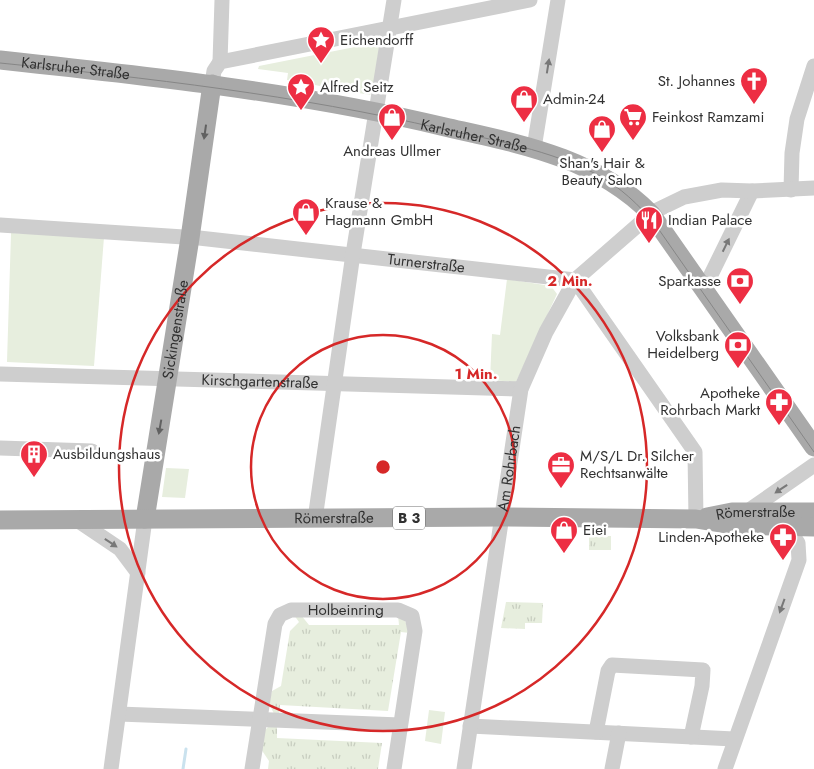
<svg xmlns="http://www.w3.org/2000/svg" width="814" height="769" viewBox="0 0 814 769" font-family="Jost,sans-serif">
<style>
.grass{fill:url(#grass-tufts)}
.park{fill:#e7eede}
.lines{fill:none;stroke-linecap:round;stroke-linejoin:round}
.stream{stroke:#cae2ee;stroke-width:3}
.minor{stroke:#cecece;stroke-width:15}
.major{stroke:#a9a9a9;stroke-width:19}
.tram{stroke:#868686;stroke-width:1}
.oneway{fill:#787878}
.oneway2{fill:#616161}
.ring{fill:none;stroke:#d62828;stroke-width:2.5}
.labels{text-anchor:middle;stroke-width:5;stroke-linejoin:round;paint-order:stroke}
.shield{fill:#fff;stroke:#6f6f6f;stroke-width:1}
.shield-label{font-size:14px;font-weight:bold;fill:#313131}
.poi-label{font-size:15px;fill:#313131;stroke:#fff;text-anchor:start}
.street-label{font-size:15px;fill:#313131;stroke:#fff}
.centre{fill:#d62828;stroke:#fff;stroke-width:2.5}
.ring-label{font-size:15px;text-anchor:middle;font-weight:bold;fill:#d62828;stroke:#fff;stroke-width:5;stroke-linejoin:round;paint-order:stroke}
</style>
<defs>
<pattern id="grass-tufts" width="24" height="20" patternUnits="userSpaceOnUse" patternTransform="scale(1.25)"><rect width="24" height="20" fill="#e7eede"/><path d="M3 7l-1-3M5 7V3M7 7l1-3M15 17l-1-3M17 17v-4M19 17l1-3" fill="none" stroke="#c7cdbf"/></pattern>
</defs>
<rect width="100%" height="100%" fill="#fff"/>
<!-- grass -->
<g class="grass">
<rect x="589" y="536" width="22" height="14"/>
<path d="M506 602 543 603 542 623H525V629L501 628Z"/>
<path d="M294 615H301L309 625H399L398 615 403 616 410 633 401 632 388 711 280 705 279 714H274L269 703 272 691 281 686 290 631 299 622Z"/>
<path d="M268 727H277V738L382 743 378 769H268L269 761 261 749 264 731Z"/>
</g>
<!-- park -->
<g class="park">
<path d="M380 42 373 90 370 95 287 80 288 73 258 69 259 66Z"/>
<path d="M11 233 104 237 94 366 7 362Z"/>
<path d="M507 279 551 286 557 294 516 382 490 380 492 334 500 335Z"/>
<path d="M166 468 189 469 185 498 162 497Z"/>
<path d="M429 710 445 712 441 744 425 741Z"/>
</g>
<g class="lines">
<!-- stream -->
<path class="stream" d="M183 769 186 749"/>
<!-- minor -->
<g class="minor">
<path d="M220 62 222 0"/>
<path d="M212 84 214 71 220 62 530 0"/>
<path d="M534 148 558 0"/>
<path d="M791 190 792 153 797 119 814 66"/>
<path id="s1" d="M0 225 199 238 575 280 695 452 696 519"/>
<path d="M704 289 752 191"/>
<path id="s2" d="M0 374 521 389"/>
<path d="M0 448 92 451"/>
<path d="M748 511 814 465"/>
<path d="M315 519 353 254 394 0"/>
<path d="M77 520 120 549 138 573"/>
<path d="M119 714 400 725"/>
<path d="M470 726 734 739"/>
<path d="M596 732 608 671 612 665 703 670 702 686 691 737"/>
<path d="M111 769 145 519"/>
<path id="s3" d="M252 769 275 624 280 615 291 610H398L412 616 415 631 394 769"/>
<path id="s4" d="M464 769 521 389 546 332 575 280 653 212 684 197 722 190 752 191 814 188"/>
<path d="M612 769 619 733"/>
<path d="M725 769 799 560 798 543 787 526"/>
</g>
<!-- major -->
<g class="major">
<path id="s5" d="M0 60C149 76 299 92 445 127 520 144 595 157 651 214L814 447"/>
<path id="s6" d="M707 517 732 512H814"/>
<path id="s7" d="M145 519 190 238 212 84"/>
<path id="s8" d="M0 520 502 517 696 519 732 525 814 527"/>
</g>
<!-- tram -->
<path class="tram" id="s9" d="M0 63C148 78 297 95 442 129 494 140 550 150 598 175 620 187 639 205 655 224L814 452"/>
</g>
<!-- one-way arrows -->
<defs><path id="oneway-solid" d="M-6-.8H1V-3.2L6.5 0L1 3.2V.8H-6Z" transform="scale(1.25)"/></defs>
<g class="oneway">
<use href="#oneway-solid" transform="translate(548 66) rotate(-81)"/>
<use href="#oneway-solid" transform="translate(726 245) rotate(-64)"/>
<use href="#oneway-solid" transform="translate(781 489) rotate(146)"/>
<use href="#oneway-solid" transform="translate(111 543) rotate(34)"/>
<use href="#oneway-solid" transform="translate(782 606) rotate(110)"/>
</g>
<g class="oneway2">
<use href="#oneway-solid" transform="translate(205 132) rotate(98)"/>
<use href="#oneway-solid" transform="translate(160 427) rotate(100)"/>
</g>
<!-- distance rings -->
<g class="ring">
<circle cx="383" cy="467" r="132"/>
<circle cx="383" cy="467" r="264"/>
</g>
<!-- icons -->
<defs>
<g id="sight-pin" transform="scale(1.4375)"><path d="M0 17L-7.5 6A9.5 9.5 0 1 1 7.5 6Z" fill="#ed2e43" stroke="#fff"/><path d="M0-6L1.8-2.2L6-1.7L2.9 1.2L3.7 5.4L0 3.3L-3.7 5.4L-2.9 1.2L-6-1.7L-1.8-2.2Z" fill="#fff"/></g>
<g id="church-pin" transform="scale(1.4375)"><path d="M0 17L-7.5 6A9.5 9.5 0 1 1 7.5 6Z" fill="#ed2e43" stroke="#fff"/><path d="M-1.2-6h2.4v3.5h3.3v2.4h-3.3V6h-2.4V-.1h-3.3v-2.4h3.3Z" fill="#fff"/></g>
<g id="shop-pin" transform="scale(1.4375)"><path d="M0 17L-7.5 6A9.5 9.5 0 1 1 7.5 6Z" fill="#ed2e43" stroke="#fff"/><path d="M-5-2.5h2.3a2.7 3.5 0 0 1 5.4 0H5L5.5 6h-11ZM-1.5-2.5h3a1.5 2.3 0 0 0-3 0Z" fill="#fff"/></g>
<g id="supermarket-pin" transform="scale(1.4375)"><path d="M0 17L-7.5 6A9.5 9.5 0 1 1 7.5 6Z" fill="#ed2e43" stroke="#fff"/><path d="M-6-5.5h2.5l.6 2H6L4.5 2H-2.5L-4.4-4H-6ZM-1.5 3.2a1.3 1.3 0 1 0 .1 0ZM3 3.2a1.3 1.3 0 1 0 .1 0Z" fill="#fff"/></g>
<g id="restaurant-pin" transform="scale(1.4375)"><path d="M0 17L-7.5 6A9.5 9.5 0 1 1 7.5 6Z" fill="#ed2e43" stroke="#fff"/><path d="M-5-6h1v4h1v-4h1v4h1v-4h1v5L-1.5 .5V6h-2V.5L-5-1ZM5-6V6H3V1.5H1.5Q1.5-4 5-6Z" fill="#fff"/></g>
<g id="bank-pin" transform="scale(1.4375)"><path d="M0 17L-7.5 6A9.5 9.5 0 1 1 7.5 6Z" fill="#ed2e43" stroke="#fff"/><path d="M-6-4H6V4H-6ZM0-2.3a2.3 2.3 0 1 0 0 4.6a2.3 2.3 0 1 0 0-4.6Z" fill="#fff"/></g>
<g id="pharmacy-pin" transform="scale(1.4375)"><path d="M0 17L-7.5 6A9.5 9.5 0 1 1 7.5 6Z" fill="#ed2e43" stroke="#fff"/><path d="M-2-6h4v4h4v4h-4v4h-4v-4h-4v-4h4Z" fill="#fff"/></g>
<g id="building-pin" transform="scale(1.4375)"><path d="M0 17L-7.5 6A9.5 9.5 0 1 1 7.5 6Z" fill="#ed2e43" stroke="#fff"/><path d="M-4-6H4V6H1V3H-1V6H-4ZM-2.5-4.3h1.7v1.8h-1.7ZM.8-4.3h1.7v1.8H.8ZM-2.5-1h1.7V.8h-1.7ZM.8-1h1.7V.8H.8Z" fill="#fff"/></g>
<g id="office-pin" transform="scale(1.4375)"><path d="M0 17L-7.5 6A9.5 9.5 0 1 1 7.5 6Z" fill="#ed2e43" stroke="#fff"/><path d="M-6-3h4V-5.5h4V-3h4V5H-6ZM-1-4.5V-3h2v-1.5ZM-6 0V1H6V0Z" fill="#fff"/></g>
</defs>
<g fill-rule="evenodd">
<use href="#sight-pin" x="321" y="40"/>
<use href="#church-pin" x="754" y="81"/>
<use href="#sight-pin" x="301" y="87"/>
<use href="#shop-pin" x="524" y="99"/>
<use href="#shop-pin" x="392" y="117"/>
<use href="#supermarket-pin" x="633" y="117"/>
<use href="#shop-pin" x="602" y="129"/>
<use href="#shop-pin" x="306" y="212"/>
<use href="#restaurant-pin" x="649" y="220"/>
<use href="#bank-pin" x="740" y="281"/>
<use href="#bank-pin" x="738" y="345"/>
<use href="#pharmacy-pin" x="779" y="402"/>
<use href="#building-pin" x="34" y="454"/>
<use href="#office-pin" x="561" y="465"/>
<use href="#shop-pin" x="564" y="530"/>
<use href="#pharmacy-pin" x="783" y="537"/>
</g>
<g class="labels">
<!-- shield labels -->
<rect class="shield" x="393" y="506.5" width="32" height="23" rx="4"/>
<g class="shield-label">
<text x="409" y="523">B 3</text>
</g>
<!-- poi labels -->
<g class="poi-label">
<text x="340" y="45">Eichendorff</text>
<text x="735" y="86" text-anchor="end">St. Johannes</text>
<text x="320" y="92">Alfred Seitz</text>
<text x="543" y="104">Admin-24</text>
<text x="652" y="122">Feinkost Ramzami</text>
<text x="392" y="156" text-anchor="middle">Andreas Ullmer</text>
<text x="602" y="168" text-anchor="middle">Shan's Hair &amp;<tspan x="602" dy="17">Beauty Salon</tspan></text>
<text x="325" y="208">Krause &amp;<tspan x="325" dy="17">Hagmann GmbH</tspan></text>
<text x="668" y="225">Indian Palace</text>
<text x="721" y="286" text-anchor="end">Sparkasse</text>
<text x="719" y="341" text-anchor="end">Volksbank<tspan x="719" dy="17">Heidelberg</tspan></text>
<text x="760" y="398" text-anchor="end">Apotheke<tspan x="760" dy="17">Rohrbach Markt</tspan></text>
<text x="53" y="459">Ausbildungshaus</text>
<text x="580" y="461">M/S/L Dr. Silcher<tspan x="580" dy="17">Rechtsanwälte</tspan></text>
<text x="583" y="535">Eiei</text>
<text x="764" y="542" text-anchor="end">Linden-Apotheke</text>
</g>
<!-- street labels -->
<g class="street-label">
<text dy="5" stroke="none"><textPath href="#s5" startOffset="76">Karlsruher Straße</textPath></text>
<text dy="5" stroke="none"><textPath href="#s9" startOffset="480">Karlsruher Straße</textPath></text>
<text dy="5" stroke="none"><textPath href="#s1" startOffset="428">Turnerstraße</textPath></text>
<text dy="5" stroke="none"><textPath href="#s7" startOffset="192">Sickingenstraße</textPath></text>
<text dy="5" stroke="none"><textPath href="#s2" startOffset="260">Kirschgartenstraße</textPath></text>
<text dy="5" stroke="none"><textPath href="#s4" startOffset="304">Am Rohrbach</textPath></text>
<text dy="5" stroke="none"><textPath href="#s6" startOffset="49">Römerstraße</textPath></text>
<text dy="5" stroke="none"><textPath href="#s8" startOffset="334">Römerstraße</textPath></text>
<text dy="5" stroke="none"><textPath href="#s3" startOffset="224">Holbeinring</textPath></text>
</g>
</g>
<circle cx="383" cy="467" r="8" class="centre"/>
<g class="ring-label">
<text x="570" y="286">2 Min.</text>
<text x="476" y="379">1 Min.</text>
</g>
</svg>
